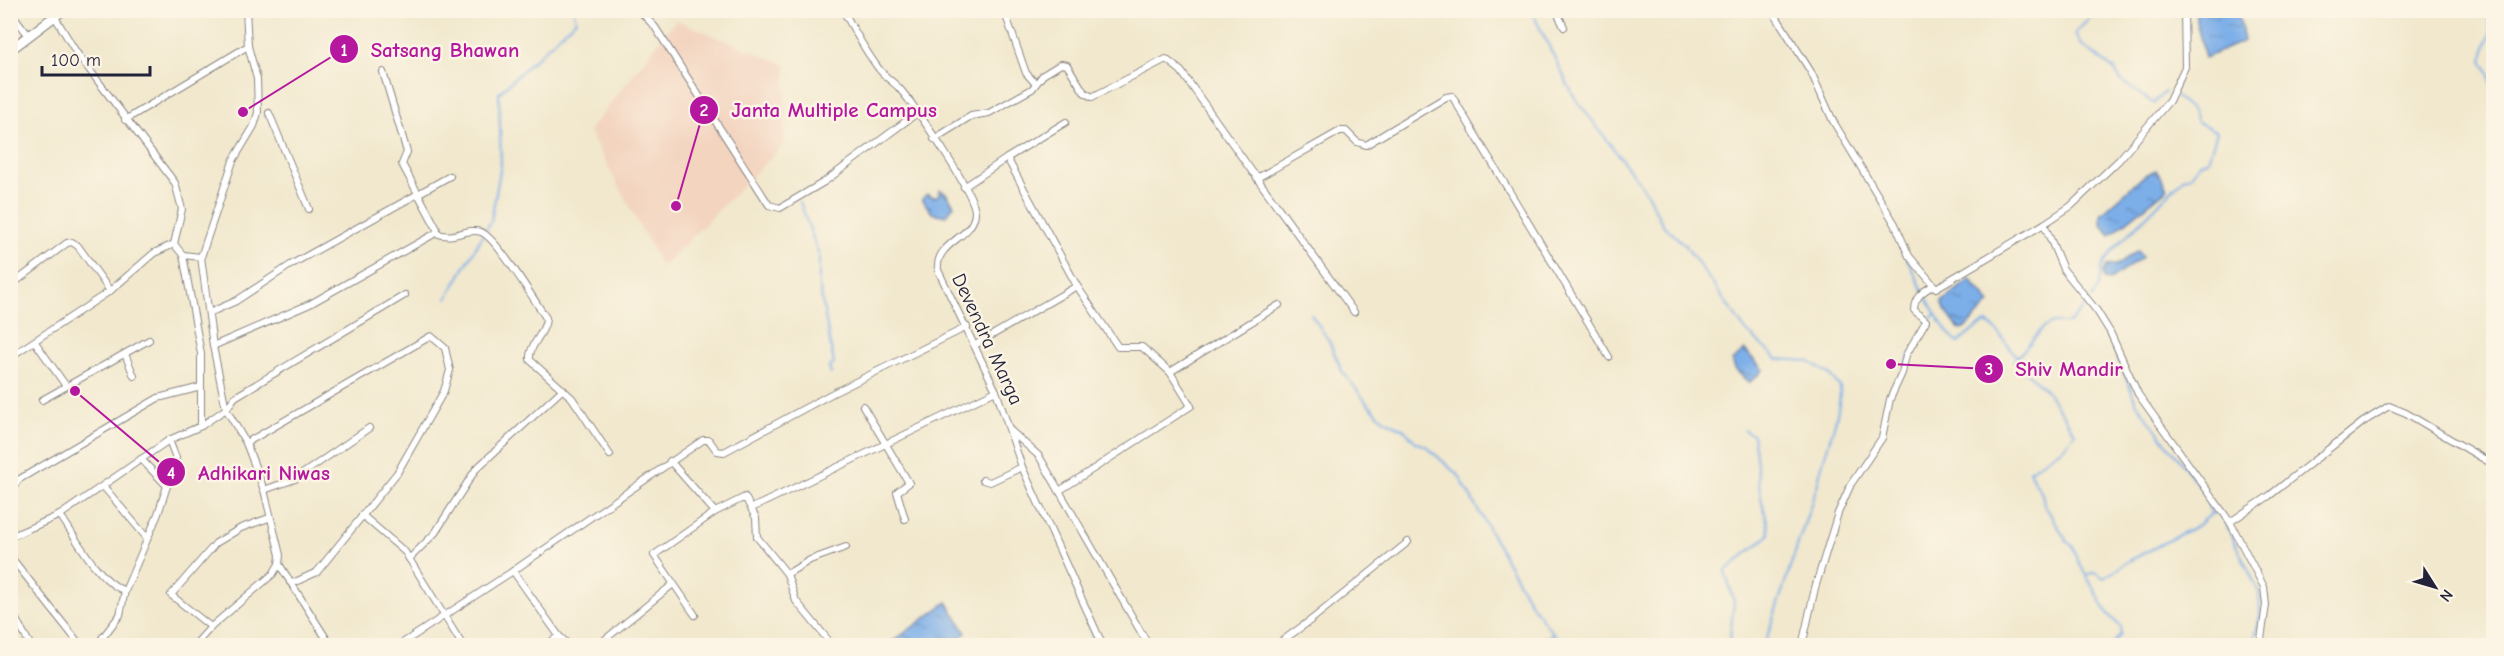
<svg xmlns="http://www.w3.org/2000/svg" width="2504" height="656" viewBox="0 0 2504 656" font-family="'Comic Neue',sans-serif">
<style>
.built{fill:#f3d4bf}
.water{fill:url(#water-ripples);stroke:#4e6892;stroke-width:1.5}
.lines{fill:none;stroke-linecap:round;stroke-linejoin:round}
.stream{stroke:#7baee8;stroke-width:2}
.minor-casing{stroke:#8a8584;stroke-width:8}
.trunk-casing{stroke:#8a8584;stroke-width:11}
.minor{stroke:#fff;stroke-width:6}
.trunk{stroke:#fff;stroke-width:9}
.labels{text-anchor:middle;stroke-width:5;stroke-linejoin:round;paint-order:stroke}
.street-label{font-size:20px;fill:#22223b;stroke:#fcf5e5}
.leader{fill:none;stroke:#b5179e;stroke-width:2}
.callout-dot{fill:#b5179e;stroke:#fcf5e5;stroke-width:2}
.mark-label{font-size:18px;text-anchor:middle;font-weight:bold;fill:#fff}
.callout-label{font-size:21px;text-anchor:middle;font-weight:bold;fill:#b5179e;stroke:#fcf5e5;stroke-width:5;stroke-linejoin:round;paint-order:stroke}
</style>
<defs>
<pattern id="water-ripples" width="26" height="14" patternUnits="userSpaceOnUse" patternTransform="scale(1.5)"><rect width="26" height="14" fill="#7baee8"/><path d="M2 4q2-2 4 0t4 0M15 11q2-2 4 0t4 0" fill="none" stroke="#648dbd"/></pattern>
</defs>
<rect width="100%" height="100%" fill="#fcf5e5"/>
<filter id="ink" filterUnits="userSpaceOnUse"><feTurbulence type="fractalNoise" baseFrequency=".0167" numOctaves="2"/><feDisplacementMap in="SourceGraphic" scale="12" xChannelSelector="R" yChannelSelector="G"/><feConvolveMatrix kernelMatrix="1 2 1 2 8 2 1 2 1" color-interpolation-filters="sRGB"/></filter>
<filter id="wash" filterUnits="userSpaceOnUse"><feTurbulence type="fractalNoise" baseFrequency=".008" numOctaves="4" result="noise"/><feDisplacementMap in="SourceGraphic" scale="24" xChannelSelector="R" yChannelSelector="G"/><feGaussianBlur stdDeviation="1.35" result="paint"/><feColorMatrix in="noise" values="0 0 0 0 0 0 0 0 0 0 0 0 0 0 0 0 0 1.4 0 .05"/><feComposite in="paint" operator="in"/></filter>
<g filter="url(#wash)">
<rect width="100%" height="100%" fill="#f1e8cd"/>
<!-- built -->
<path class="built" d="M676 20 786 65 784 144 662 267 589 131Z"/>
<!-- water -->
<g class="water">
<path d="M2196 11H2238L2244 41 2205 58 2196 21Z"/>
<path d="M2156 170 2167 189 2110 235 2101 224V214L2145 175Z"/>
<path d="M940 190 946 193 954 205 946 216 932 213 922 199 927 194 933 197 938 196Z"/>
<path d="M2138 250 2142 257 2109 281 2104 279 2103 273 2107 266 2117 265Z"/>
<path d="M1970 279 1990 303 1964 329H1959L1945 310 1942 302Z"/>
<path d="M1745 350 1763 370 1749 383 1735 369 1732 361Z"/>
<path d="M947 602 966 633 948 645H888Z"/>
</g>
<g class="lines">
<!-- stream -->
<g class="stream">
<path d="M1531 10 1573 95 1645 190 1663 225 1685 245 1746 331 1777 359 1808 361 1829 374 1840 387C1841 420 1823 451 1818 483L1764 646"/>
<path d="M2090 10 2089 19 2075 33 2081 44 2115 70 2121 81 2153 103 2165 92"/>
<path d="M2490 10 2488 16 2491 31 2482 60 2489 73 2494 96"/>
<path d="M800 202 819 255V284L834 364 829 367 831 374"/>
<path d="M1900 246C1916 273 1935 323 1958 343L1976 328 1986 323C2001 330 2006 347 2018 357"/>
<path d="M447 298 491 221 501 165 499 93 576 20 573 10"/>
<path d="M2092 298 2099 286 2101 268 2112 251 2184 178 2191 176 2200 163 2208 160 2217 132 2198 122 2193 111 2175 96"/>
<path d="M1311 314 1329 341 1342 371 1367 403 1383 419 1403 429 1417 443 1426 446 1459 476 1532 606 1563 646"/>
<path d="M1928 322 1936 313"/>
<path d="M1907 367 1909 355"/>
<path d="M2086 575 2095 572 2104 578 2129 561 2200 524 2211 514"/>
<path d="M1091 633 1099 646"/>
<path d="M1536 646 1553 633"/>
<path d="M1729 646 1734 601 1725 571 1769 535C1769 521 1763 511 1761 497 1757 477 1757 455 1753 435L1744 430"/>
<path d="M2111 646 2121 634V627L2108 614 2079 563 2073 546 2067 541 2044 504 2042 494 2030 473V470L2064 447 2075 433 2045 389 2014 361 2043 328 2052 323H2069L2087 304 2108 335 2137 404 2205 494 2211 514 2220 512 2259 592 2260 615 2253 646"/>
</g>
</g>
</g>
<g filter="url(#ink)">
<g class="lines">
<!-- minor casing -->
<g class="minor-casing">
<g id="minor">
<path d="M639 10 655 27 769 205 780 208 824 182 917 113"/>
<path d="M843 10C854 30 865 51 879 69 884 76 892 81 899 88 914 105 975 193 975 212 974 239 935 241 938 270L996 391 1022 467 1103 646"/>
<path d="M1004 10 1026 73 1035 83"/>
<path d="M1556 10 1564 27"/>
<path d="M1772 10 1811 72 1833 121 1895 224 1909 256 1936 288 2044 224 2071 206 2119 160 2169 101 2185 67 2184 10"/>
<path d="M10 11 29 36"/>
<path d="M55 17 76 52 175 183 182 209 174 244 183 255 201 257"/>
<path d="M269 113 309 209"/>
<path d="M125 120 248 46"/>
<path d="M934 139 971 116 989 113 1032 89 1043 75 1061 64 1067 65 1084 92 1092 97 1166 59 1181 71 1253 173 1259 177 1340 131H1346L1357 142 1366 145 1446 97 1452 96 1609 357"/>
<path d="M1007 158 1066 122"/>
<path d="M1256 177 1354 312"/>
<path d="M964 187 1007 158 1077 286 975 345"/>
<path d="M2044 224 2063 269 2097 311 2110 332 2138 394 2230 522 2264 587 2266 605 2260 646"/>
<path d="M436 233C455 241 465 227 481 232 496 237 535 301 546 318 546 333 528 345 530 360L572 398 610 455"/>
<path d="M183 255 201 354V426"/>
<path d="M10 286 67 243 72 242 78 246 110 291"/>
<path d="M209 313 236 301 292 264 450 176"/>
<path d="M35 342 66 386"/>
<path d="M213 346 310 304 436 233 437 229 402 164 407 152 383 72"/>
<path d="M125 354 134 376"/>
<path d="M10 357 110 291 154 253 174 244"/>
<path d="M1170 372 1279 305"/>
<path d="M42 400 149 340"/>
<path d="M863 406 909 483 897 492 905 519"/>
<path d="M1011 431 1039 456 1149 646"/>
<path d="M246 443 431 336 445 348 450 370 444 391 397 473 317 572 293 583 290 582"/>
<path d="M141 459 166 485"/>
<path d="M670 461 715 512"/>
<path d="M983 480 990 482 1022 467"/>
<path d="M103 486 147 538"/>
<path d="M264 490 295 479 369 428"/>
<path d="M1059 491 1191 406 1170 372 1142 347H1118L1077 286"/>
<path d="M10 494 18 480 158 398 201 387"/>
<path d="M752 508 996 391"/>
<path d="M60 515C76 538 99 582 125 591"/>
<path d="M362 515 405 552 463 646"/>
<path d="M2230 522 2269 496 2363 422 2389 406 2406 413 2494 465"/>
<path d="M10 537 60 515 169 440 201 426 226 409 235 397 405 295"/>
<path d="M10 556 81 646"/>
<path d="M409 559 435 533 476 469 563 389"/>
<path d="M279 564 331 646"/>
<path d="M513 571 559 636 570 646"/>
<path d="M787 574 810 560 846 547"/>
<path d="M10 609 31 646"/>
<path d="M695 615 654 555 715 512 745 497 756 518 757 537 787 574 796 601 833 646"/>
<path d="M211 627 171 595 216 543 241 528 269 518"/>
<path d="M96 646 120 615 125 591 158 514 176 458 169 440"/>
<path d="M194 646 211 627 273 574 279 564 280 555 264 490 246 443 226 409 213 346 201 257 233 161 254 126 258 113 257 79 248 46 246 10"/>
<path d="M398 646 513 571 703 440H709L717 451 724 452 833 393 967 327"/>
<path d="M545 646 559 636"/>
<path d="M597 646 672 585"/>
<path d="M1275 646 1311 620 1408 542"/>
<path d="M1802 646 1815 588 1838 513 1851 484 1882 438 1890 399 1902 373 1906 355 1926 321 1914 310C1914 298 1922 292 1932 286"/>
</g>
</g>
<!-- trunk casing -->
<g class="trunk-casing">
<path id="trunk" d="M10 50 63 10"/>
</g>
<!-- minor -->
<use href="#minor" class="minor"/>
<!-- trunk -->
<use href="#trunk" class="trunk"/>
</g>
</g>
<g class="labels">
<!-- street labels -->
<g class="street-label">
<text transform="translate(988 339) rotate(65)" y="7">Devendra Marga</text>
</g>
</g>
<!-- callouts -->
<path class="leader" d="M243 112L344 49M676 206L704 110M1891 364L1989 369M75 391L171 472"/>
<g class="callout-dot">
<circle cx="243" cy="112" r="6"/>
<circle cx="676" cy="206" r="6"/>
<circle cx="1891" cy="364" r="6"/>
<circle cx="75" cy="391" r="6"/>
<circle cx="344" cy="49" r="15"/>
<circle cx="704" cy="110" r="15"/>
<circle cx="1989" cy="369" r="15"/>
<circle cx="171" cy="472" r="15"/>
</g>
<g class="mark-label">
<text x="344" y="56">1</text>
<text x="704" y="116">2</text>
<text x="1989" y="375">3</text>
<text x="171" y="479">4</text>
</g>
<g class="callout-label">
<text x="445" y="57">Satsang Bhawan</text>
<text x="834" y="117">Janta Multiple Campus</text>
<text x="2069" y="376">Shiv Mandir</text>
<text x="264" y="480">Adhikari Niwas</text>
</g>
<!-- margin -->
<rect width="2504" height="656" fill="none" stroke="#fcf5e5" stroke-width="36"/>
<!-- north arrow -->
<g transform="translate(2435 587) rotate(127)" stroke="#fcf5e5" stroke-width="4.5" paint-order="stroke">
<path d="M0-4.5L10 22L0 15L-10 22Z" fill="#22223b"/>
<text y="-9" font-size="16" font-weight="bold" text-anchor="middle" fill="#22223b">N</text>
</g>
<!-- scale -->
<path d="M42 66v9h108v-9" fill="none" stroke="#22223b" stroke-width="3"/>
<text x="51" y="66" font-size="18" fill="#22223b" stroke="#fcf5e5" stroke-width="4.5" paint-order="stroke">100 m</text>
</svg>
